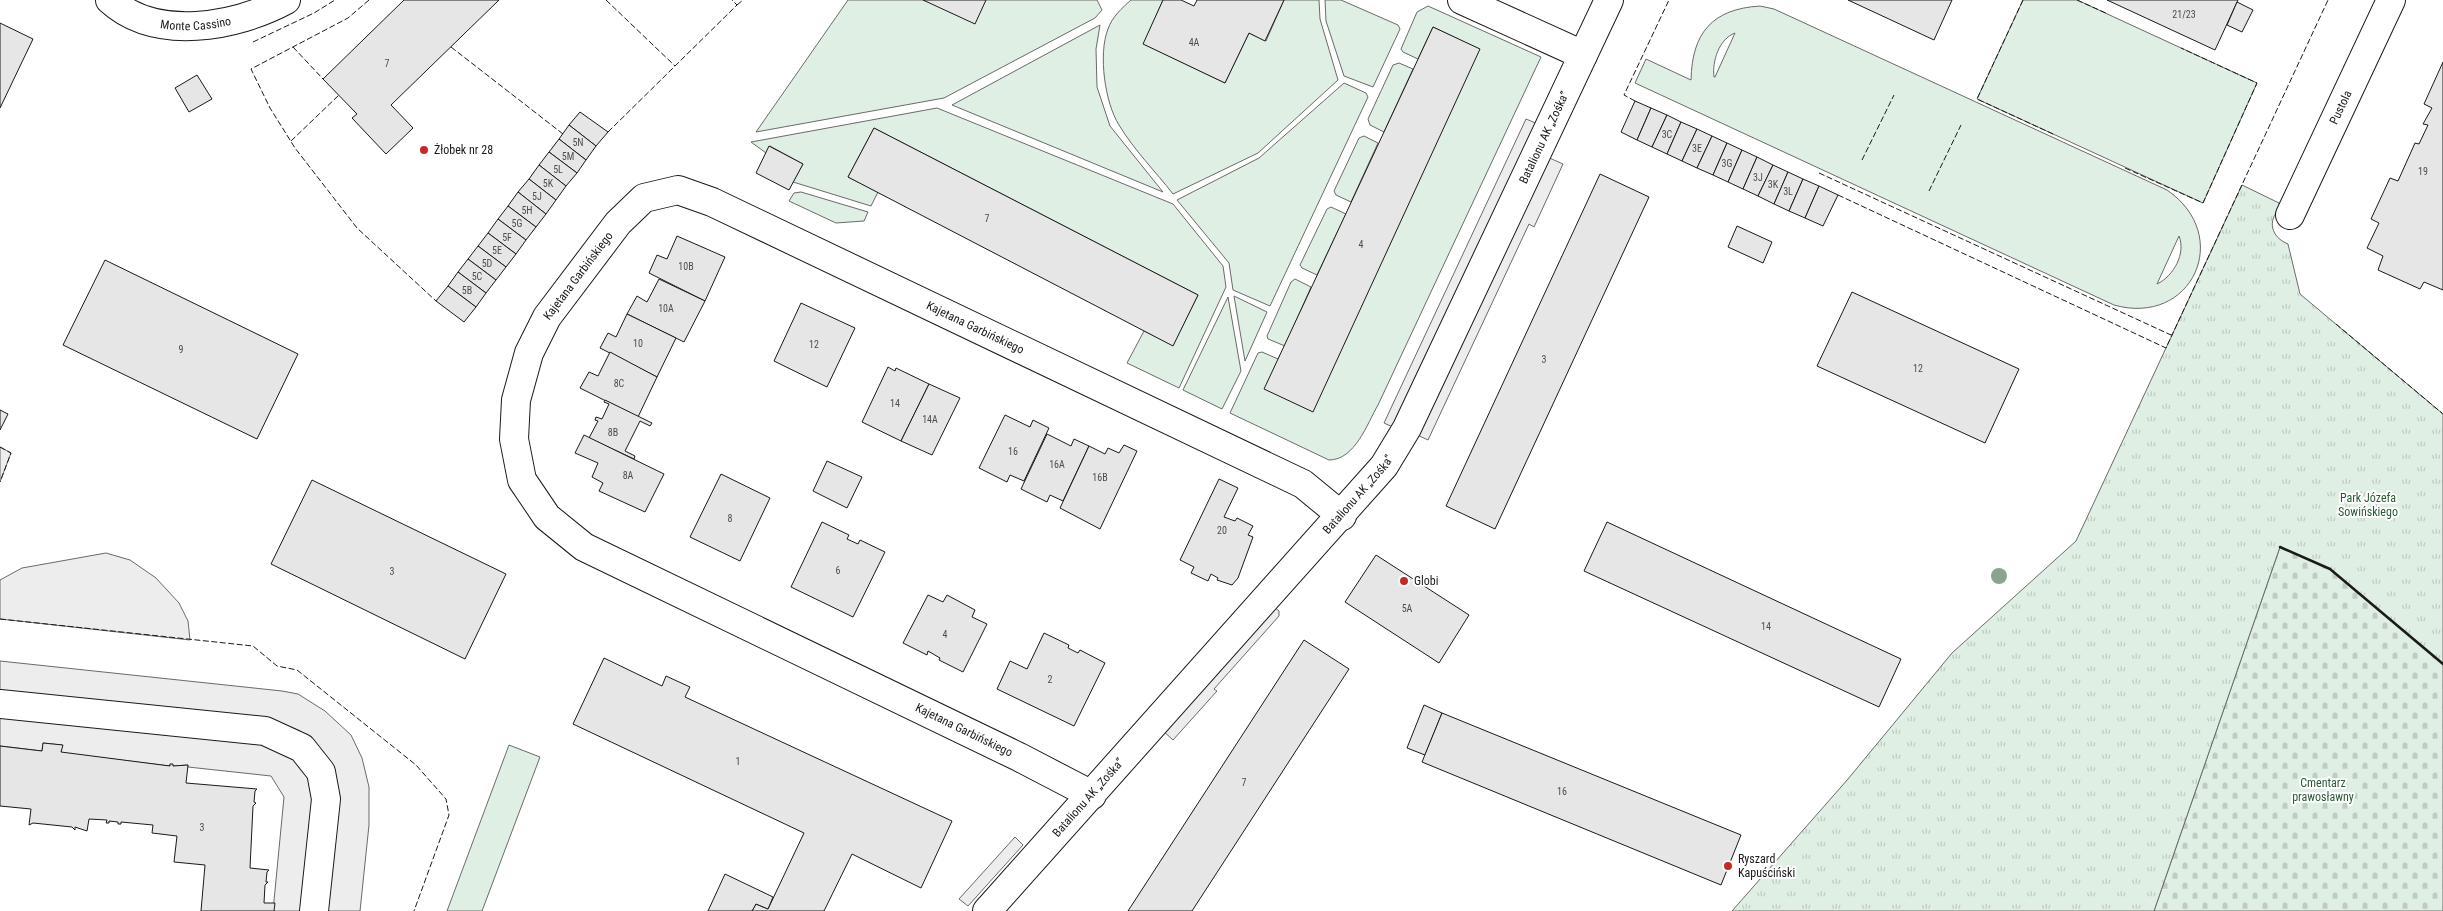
<svg xmlns="http://www.w3.org/2000/svg" width="2443" height="911" viewBox="0 0 2443 911" font-family="'Roboto Condensed',sans-serif">
<style>
.grass{fill:#e0efe3;stroke:#6a6a6a;fill-rule:evenodd}
.cemetery{fill:url(#cemetery-stones);stroke:#6a6a6a}
.park{fill:url(#park-tufts);stroke:#6a6a6a}
.parking{fill:#ededed;stroke:#6a6a6a}
.building{fill:#e6e6e6;stroke:#1a1a1a}
.lines{fill:none;stroke-linecap:round;stroke-linejoin:round}
.minor-casing{stroke:#1a1a1a;stroke-width:30}
.minor{stroke:#fff;stroke-width:28}
.fence{stroke:#1a1a1a;stroke-width:1;stroke-dasharray:6 2.5;stroke-linecap:butt}
.wall{stroke:#1a1a1a;stroke-width:2.5}
.tree{fill:#8aa48f}
.poi-dot{fill:#c62828;stroke:#fff;stroke-width:2}
.labels{text-anchor:middle;stroke-width:4;stroke-linejoin:round;paint-order:stroke}
.number-label{font-size:10px;fill:#4d4d4d}
.street-label{font-size:12px;fill:#1a1a1a;stroke:#fff}
.poi-label{font-size:12px;fill:#1a1a1a;stroke:#fff;text-anchor:start}
.park-label{font-size:12px;fill:#2b5a34;stroke:#fff}
</style>
<defs>
<pattern id="cemetery-stones" width="16" height="16" patternUnits="userSpaceOnUse" patternTransform="scale(1.25)"><rect width="16" height="16" fill="#e0efe3"/><path d="M2 7V4a2 2 0 0 1 4 0v3zM10 15v-3a2 2 0 0 1 4 0v3z" fill="#c0ccc2"/></pattern>
<pattern id="park-tufts" width="24" height="20" patternUnits="userSpaceOnUse" patternTransform="scale(1.25)"><rect width="24" height="20" fill="#e0efe3"/><path d="M3 7l-1-3M5 7V3M7 7l1-3M15 17l-1-3M17 17v-4M19 17l1-3" fill="none" stroke="#c0ccc2"/></pattern>
</defs>
<rect width="100%" height="100%" fill="#fff"/>
<!-- grass -->
<g class="grass">
<path d="M848 0H1097L1102 10 1095 18 944 98 756 132Z"/>
<path d="M1131 0H1163L1144 44 1225 83 1249 33 1266 41 1284 0H1319L1320 19 1338 80 1258 153 1173 194C1156 172 1134 150 1119 125 1105 103 1098 54 1108 29 1112 17 1122 8 1131 0Z"/>
<path d="M1325 0H1341L1398 25 1400 29 1373 87 1344 76 1326 21Z"/>
<path d="M2023 0H2077L2257 83 2203 203 1977 99Z"/>
<path d="M1428 6 1541 57 1378 405C1367 424 1355 460 1329 460L1230 413 1258 353 1262 352 1278 359 1479 49 1433 27 1418 59 1403 52 1401 49 1417 12Z"/>
<path d="M1760 6 1774 9 2167 190C2234 236 2192 327 2114 305L1635 83 1646 59 1691 80C1692 33 1712 9 1760 6ZM1735 33 1715 77H1714C1712 61 1719 39 1735 33ZM2179 236C2186 253 2174 276 2157 284Z"/>
<path d="M1100 25 1096 49 1097 87 1110 126 1163 192 952 105Z"/>
<path d="M1399 63 1413 69 1384 132 1370 125 1368 119 1393 65Z"/>
<path d="M1344 83 1366 93 1368 97 1270 306 1233 290 1229 263 1177 200 1259 158Z"/>
<path d="M937 108 1173 204 1223 266 1226 287 1179 388 1127 363 1144 331 1173 345 1198 295 874 128 848 177 878 192 871 206 793 182 803 164 770 146 766 153 751 142Z"/>
<path d="M1364 136 1378 143 1351 202 1336 195 1334 191 1359 138Z"/>
<path d="M801 192 868 212 864 221 836 223 789 201 794 193Z"/>
<path d="M1331 207 1346 214 1317 275 1302 268 1300 265 1327 209Z"/>
<path d="M1295 279 1311 287 1285 346 1268 339 1267 336 1291 282Z"/>
<path d="M1234 296 1267 312 1245 361Z"/>
<path d="M1228 297 1241 371 1222 409 1183 390Z"/>
<path d="M509 745 540 757 482 911H447Z"/>
</g>
<!-- cemetery -->
<path class="cemetery" d="M2280 547 2330 569 2443 664V911H2154Z"/>
<!-- park -->
<path class="park" d="M2242 185 2279 203 2280 208C2267 221 2271 237 2288 244L2300 294 2443 414V664L2330 569 2280 547 2154 911H1732L1848 779 1952 653 2076 541Z"/>
<!-- parking -->
<g class="parking">
<path d="M1526 119 1538 124 1395 428 1384 423Z"/>
<path d="M1545 156 1563 164 1534 227 1529 224 1428 440 1415 434Z"/>
<path d="M0 447 11 453 0 482Z"/>
<path d="M106 553 130 560 156 578 179 603 188 621 190 640 0 619V580L22 568Z"/>
<path d="M1272 605 1279 611V616L1214 689 1217 691 1173 740 1159 727Z"/>
<path d="M0 661 282 691 298 694 325 711 351 735 362 758 369 787V825L360 911H327L321 750 300 731 279 722 0 692Z"/>
<path d="M0 716 270 745 293 757 309 777 314 803 303 911H273L284 797 271 776 188 767V765L173 766 170 764V766L61 753 62 745 43 743 42 751 0 746Z"/>
<path d="M1015 837 1023 845 968 906 959 899Z"/>
</g>
<!-- building -->
<g class="building">
<path d="M404 0H499L391 105 413 128 386 154 352 118 357 114 323 79Z"/>
<path d="M923 0H986L975 24Z"/>
<path d="M1163 0H1181L1194 6 1197 0H1284L1265 41 1249 33 1225 83 1143 44Z"/>
<path d="M1848 0H1952L1934 40Z"/>
<path d="M2107 0H2238L2215 50Z"/>
<path d="M2237 2 2253 10 2242 32 2227 25Z"/>
<path d="M0 23 33 39 0 108Z"/>
<path d="M1433 27 1480 49 1313 412 1264 389Z"/>
<path d="M2443 62V290L2424 282 2420 289 2378 270 2383 256 2367 248 2379 223 2371 219 2390 178 2398 181 2415 143 2419 144 2428 125 2423 124 2432 108 2424 104Z"/>
<path d="M197 75 212 99 189 112 175 88Z"/>
<path d="M1635 101 1651 108 1637 140 1621 132Z"/>
<path d="M1651 108 1667 115 1652 147 1637 140Z"/>
<path d="M580 112 608 132 596 146 569 125Z"/>
<path d="M1667 115 1681 122 1667 154 1652 147Z"/>
<path d="M1681 122 1697 129 1682 161 1667 154Z"/>
<path d="M569 125 596 146 586 160 559 139Z"/>
<path d="M874 128 1198 295 1173 346 848 177Z"/>
<path d="M1697 129 1712 136 1697 168 1682 161Z"/>
<path d="M1712 136 1727 143 1713 175 1697 168Z"/>
<path d="M559 139 586 160 577 173 549 152Z"/>
<path d="M1727 143 1742 150 1728 182 1713 175Z"/>
<path d="M769 146 803 164 789 190 756 173Z"/>
<path d="M1742 150 1757 157 1743 189 1728 182Z"/>
<path d="M549 152 577 173 566 186 539 165Z"/>
<path d="M1757 157 1773 165 1758 196 1743 189Z"/>
<path d="M539 165 566 186 556 200 529 179Z"/>
<path d="M1773 165 1788 172 1774 204 1758 196Z"/>
<path d="M1788 172 1803 179 1789 211 1774 204Z"/>
<path d="M1600 174 1649 197 1495 529 1446 506Z"/>
<path d="M529 179 556 200 546 214 518 192Z"/>
<path d="M1803 179 1819 186 1805 218 1789 211Z"/>
<path d="M1819 186 1838 195 1823 226 1805 218Z"/>
<path d="M518 192 546 214 536 227 508 206Z"/>
<path d="M508 206 536 227 526 240 498 219Z"/>
<path d="M498 219 526 240 516 254 488 233Z"/>
<path d="M1737 226 1772 242 1763 263 1728 247Z"/>
<path d="M488 233 516 254 506 267 478 246Z"/>
<path d="M677 236 725 257 705 301 649 273 657 255 667 259Z"/>
<path d="M478 246 506 267 496 280 468 259Z"/>
<path d="M468 259 496 280 486 293 458 272Z"/>
<path d="M105 260 298 354 257 439 63 345Z"/>
<path d="M458 272 486 293 476 307 448 286Z"/>
<path d="M659 279 705 301 684 342 627 314 637 296 647 302Z"/>
<path d="M448 286 476 307 464 322 436 301Z"/>
<path d="M1852 292 2019 369 1985 443 1817 366Z"/>
<path d="M801 303 855 328 827 387 774 361Z"/>
<path d="M627 314 676 338 657 377 600 348 608 333 616 337Z"/>
<path d="M610 352 657 377 638 417 580 388 589 372 598 376Z"/>
<path d="M888 367 895 371 896 368 929 384 901 441 862 422Z"/>
<path d="M929 384 960 398 932 455 901 441Z"/>
<path d="M605 400 652 423 650 426 640 421 625 451 635 456 634 459 589 438 598 421 595 420 596 417 602 419 609 404 604 402Z"/>
<path d="M0 410 8 414 0 430Z"/>
<path d="M1005 415 1030 427 1033 420 1049 428 1024 481 1010 475 1007 482 979 468Z"/>
<path d="M1047 434 1071 446 1074 439 1089 446 1063 501 1050 495 1047 502 1021 489Z"/>
<path d="M584 435 664 474 645 512 599 491 603 483 592 477 598 463 575 453Z"/>
<path d="M1124 445 1137 451 1100 529 1060 508 1089 446 1105 454 1108 448 1119 453Z"/>
<path d="M827 461 862 477 847 508 813 491Z"/>
<path d="M721 474 770 498 740 561 690 537Z"/>
<path d="M1219 479 1238 488 1224 517 1235 521 1237 518 1253 526 1248 535 1253 537 1238 578 1232 585 1217 580 1218 578 1211 574 1208 581 1191 573 1194 567 1180 560Z"/>
<path d="M312 480 506 574 465 659 271 564Z"/>
<path d="M822 522 849 535 847 539 858 544 860 540 885 552 853 617 791 587Z"/>
<path d="M1607 522 1901 659 1879 707 1584 571Z"/>
<path d="M1376 555 1469 615 1439 663 1345 602Z"/>
<path d="M928 595 943 602 947 595 975 610 972 617 987 624 963 672 939 660 940 658 928 651 927 655 903 643Z"/>
<path d="M1044 633 1069 645 1068 648 1078 653 1080 650 1105 663 1074 726 997 689 1010 661 1027 669Z"/>
<path d="M1304 640 1349 669 1192 911H1128Z"/>
<path d="M604 658 662 686 666 676 690 687 685 697 952 821 921 888 852 854 824 911H752L756 904 768 909 804 833 573 724Z"/>
<path d="M1424 705 1442 713 1425 755 1407 748Z"/>
<path d="M1442 713 1741 835 1721 885 1422 762Z"/>
<path d="M43 743 63 745 61 752 170 766V764H173V766L188 765 186 783 257 789 255 791 254 802 256 803 253 806 250 868 269 870 267 872 266 882H268L265 885 264 903H275L274 911H201L205 865 174 862 177 836 152 833 153 825 121 822V824H118V822L109 821V823H106L107 820 89 819 87 831 75 827V830L72 827 33 823 29 825 31 809 0 806V746L42 751Z"/>
<path d="M725 874 773 897 768 909 756 904 752 911H708Z"/>
</g>
<g class="lines">
<!-- minor casing -->
<g class="minor-casing">
<g id="minor">
<path id="s1" d="M110 0C156 42 236 27 286 0"/>
<path d="M1462 0 1583 55"/>
<path id="s2" d="M2290 215 2391 0"/>
<path d="M0 704 265 731 302 748 321 772 326 799 314 911"/>
<path id="s3" d="M1092 795 1019 757 584 547 547 517 522 480 514 439 516 400 529 353 547 317 618 223 644 198 678 190 712 202 1303 484 1342 516"/>
<path id="s4" d="M987 911 1384 466 1407 428 1609 0"/>
</g>
</g>
<!-- minor -->
<use href="#minor" class="minor"/>
<!-- fence -->
<g class="fence">
<path d="M369 0 348 18 251 69 270 108 295 148 357 228 436 301"/>
<path d="M606 0 675 66"/>
<path d="M2023 0 1977 99 2053 134"/>
<path d="M2077 0 2108 14"/>
<path d="M737 5 743 0"/>
<path d="M253 42 314 13 335 0"/>
<path d="M293 47 323 79"/>
<path d="M451 47 563 134"/>
<path d="M1635 101 1624 95 1669 0"/>
<path d="M608 132 737 5 732 0"/>
<path d="M291 141 339 95"/>
<path d="M1862 160 1894 95"/>
<path d="M2125 168 2203 203 2257 83 2181 48"/>
<path d="M1819 173 2171 335V333"/>
<path d="M1929 191 1961 125"/>
<path d="M1838 195 2166 348 2328 0"/>
<path d="M2336 324 2443 414"/>
<path d="M0 447 11 453 0 482"/>
<path d="M0 619 253 646 277 666 297 670 416 765 446 799 449 815 414 911"/>
</g>
<!-- wall -->
<path class="wall" d="M2280 547 2330 569 2443 664"/>
</g>
<!-- trees -->
<circle class="tree" cx="1999" cy="576" r="8"/>
<!-- markers -->
<g class="poi-dot">
<circle cx="424" cy="150" r="5"/>
<circle cx="1404" cy="581" r="5"/>
<circle cx="1728" cy="866" r="5"/>
</g>
<g class="labels">
<!-- number labels -->
<g class="number-label">
<text x="2184" y="18">21/23</text>
<text x="1194" y="46">4A</text>
<text x="387" y="67">7</text>
<text x="1667" y="138">3C</text>
<text x="578" y="146">5N</text>
<text x="1697" y="152">3E</text>
<text x="568" y="160">5M</text>
<text x="1727" y="167">3G</text>
<text x="558" y="173">5L</text>
<text x="2423" y="175">19</text>
<text x="1758" y="181">3J</text>
<text x="548" y="187">5K</text>
<text x="1773" y="188">3K</text>
<text x="1788" y="195">3L</text>
<text x="537" y="200">5J</text>
<text x="527" y="214">5H</text>
<text x="987" y="222">7</text>
<text x="517" y="227">5G</text>
<text x="507" y="241">5F</text>
<text x="1361" y="248">4</text>
<text x="497" y="254">5E</text>
<text x="487" y="267">5D</text>
<text x="686" y="270">10B</text>
<text x="477" y="280">5C</text>
<text x="467" y="294">5B</text>
<text x="666" y="312">10A</text>
<text x="638" y="347">10</text>
<text x="814" y="348">12</text>
<text x="181" y="353">9</text>
<text x="1544" y="363">3</text>
<text x="1918" y="372">12</text>
<text x="619" y="387">8C</text>
<text x="895" y="407">14</text>
<text x="930" y="423">14A</text>
<text x="613" y="436">8B</text>
<text x="1013" y="455">16</text>
<text x="1057" y="468">16A</text>
<text x="628" y="479">8A</text>
<text x="1100" y="481">16B</text>
<text x="730" y="522">8</text>
<text x="1222" y="534">20</text>
<text x="838" y="574">6</text>
<text x="392" y="575">3</text>
<text x="1407" y="612">5A</text>
<text x="1766" y="630">14</text>
<text x="945" y="638">4</text>
<text x="1050" y="683">2</text>
<text x="738" y="765">1</text>
<text x="1244" y="786">7</text>
<text x="1562" y="795">16</text>
<text x="202" y="831">3</text>
</g>
<!-- street labels -->
<g class="street-label">
<text dy="4" stroke="none"><textPath href="#s1" startOffset="92">Monte Cassino</textPath></text>
<text dy="4" stroke="none"><textPath href="#s2" startOffset="119">Pustola</textPath></text>
<text dy="4" stroke="none"><textPath href="#s4" startOffset="962">Batalionu AK „Zośka”</textPath></text>
<text dy="4" stroke="none"><textPath href="#s3" startOffset="879">Kajetana Garbińskiego</textPath></text>
<text dy="4" stroke="none"><textPath href="#s3" startOffset="1344">Kajetana Garbińskiego</textPath></text>
<text dy="4" stroke="none"><textPath href="#s4" startOffset="558">Batalionu AK „Zośka”</textPath></text>
<text transform="translate(964 730) rotate(26)" y="4">Kajetana Garbińskiego</text>
<text dy="4" stroke="none"><textPath href="#s4" startOffset="152">Batalionu AK „Zośka”</textPath></text>
</g>
<!-- poi labels -->
<g class="poi-label">
<text x="434" y="154">Żłobek nr 28</text>
<text x="1414" y="585">Globi</text>
<text x="1738" y="863">Ryszard<tspan x="1738" dy="14">Kapuściński</tspan></text>
</g>
<!-- park labels -->
<g class="park-label">
<text x="2368" y="502">Park Józefa<tspan x="2368" dy="14">Sowińskiego</tspan></text>
<text x="2323" y="787">Cmentarz<tspan x="2323" dy="14">prawosławny</tspan></text>
</g>
</g>
</svg>
